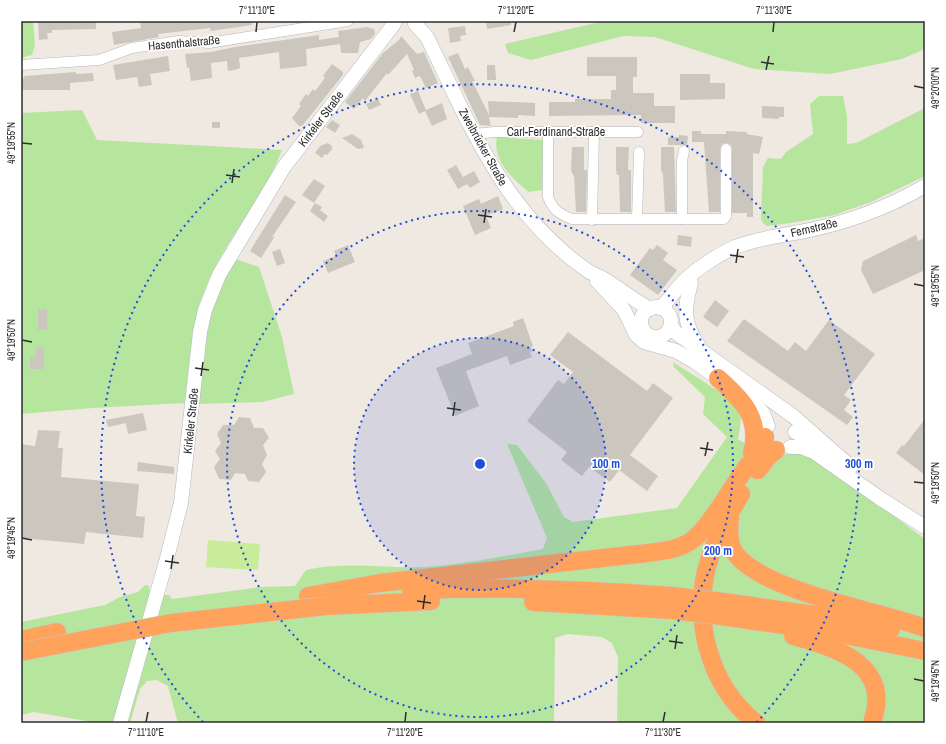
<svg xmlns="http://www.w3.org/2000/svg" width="946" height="744" viewBox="0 0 946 744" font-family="'Archivo Narrow',sans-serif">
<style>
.green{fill:#b6e59e}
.pitch{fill:#c9ec9a}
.building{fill:#cbc7bf}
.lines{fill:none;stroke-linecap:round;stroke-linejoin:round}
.street-casing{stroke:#b4b7c1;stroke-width:11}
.secondary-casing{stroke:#b4b7c1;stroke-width:15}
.highway-casing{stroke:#c9c9c9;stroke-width:19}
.street{stroke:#fff;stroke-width:10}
.secondary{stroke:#fff;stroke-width:14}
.highway{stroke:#ffa35c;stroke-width:18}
.highway-bridge-casing{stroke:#c9c9c9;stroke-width:19;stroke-linecap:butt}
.highway-bridge{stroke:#ffa35c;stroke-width:18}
.ticks{fill:none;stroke:#2e2e2e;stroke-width:1.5}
.ring{fill:none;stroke:#1d4ed8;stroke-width:2;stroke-dasharray:2 4}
.labels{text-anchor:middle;stroke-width:3.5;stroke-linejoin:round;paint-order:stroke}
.street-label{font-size:12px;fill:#2e2e2e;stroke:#fff}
.centre{fill:#1d4ed8;stroke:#fff;stroke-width:2}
.ring-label{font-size:12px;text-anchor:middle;font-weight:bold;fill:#1d4ed8;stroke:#fff;stroke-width:3.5;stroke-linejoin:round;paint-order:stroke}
.neatline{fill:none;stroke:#2e2e2e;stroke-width:1.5}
.ticks-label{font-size:10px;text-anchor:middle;fill:#2e2e2e}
</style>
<rect width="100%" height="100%" fill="#efe9e1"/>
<!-- green -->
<g class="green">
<path d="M21 21H33L35 45 32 55 21 58Z"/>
<path d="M604 21H925V49L902 59 830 74 754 69 655 37 623 36 531 60 508 53 505 44Z"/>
<path d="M819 96H843L847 117V144L856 143 925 108V176L871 202 834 215 791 223 767 226 763 223 761 219 763 167 768 158 781 159 786 152 813 134 810 104Z"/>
<path d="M82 110 97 140 282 150C264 196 231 233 210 277 191 317 190 360 185 403L93 408 21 414V113Z"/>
<path d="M497 137 543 140 542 190 529 192C512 179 492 160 497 137Z"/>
<path d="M236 259 259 267 282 337 294 394 262 402 197 404C202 365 202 321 220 286 224 277 230 268 236 259Z"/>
<path d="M673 362C687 372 737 399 740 414 742 421 739 432 738 439L769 459 799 451 814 457 925 539V723H617L618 657 612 643 602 637 567 634 555 638 554 723H178L168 686 157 680 147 681 140 689 130 723H98L34 712 21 715V622L105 605 120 597 138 592 145 585 149 586 150 595H169L172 599 261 587 295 586 306 570C346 561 385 569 425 567 465 564 504 556 543 549L547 538 507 444 517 445 546 483 564 517 573 522 677 508 727 437 703 414 705 397 674 367Z"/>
</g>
<!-- pitch -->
<path class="pitch" d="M208 540 260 544 258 570 206 567Z"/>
<!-- building -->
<g class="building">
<path d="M38 21H96V29L52 30V33H47L48 39 39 40Z"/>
<path d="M140 21H251L252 25 211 31 210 28 158 34 159 37 114 45 112 32 141 28Z"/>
<path d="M486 21H511V25L487 29Z"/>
<path d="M465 26 466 35 460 36 461 41 450 43 448 28Z"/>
<path d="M367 27 374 29 375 34 371 39 360 42 358 53H341L340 44 306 49 307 66 280 69 279 52 239 58 240 68 235 70 228 71 227 61 211 63 212 78 191 81 189 67 187 68 185 54 211 52 235 47 319 35V40L339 37 338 31Z"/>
<path d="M401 36 417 54 424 52 438 83 426 88 420 76 415 78 412 71 414 70 407 54 388 75 387 73 365 101 363 98 354 109 345 102 383 53 400 39Z"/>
<path d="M458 53 465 69 468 67 475 81H472L489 115 488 101 535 103V116L518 115V118L489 117 491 126 480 125 448 57Z"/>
<path d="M168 56 170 71 150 74 152 85 139 87 137 77 116 80 113 65Z"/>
<path d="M587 57H637V77H633V93H654V106H675V123H641V115L549 116V102H575V99H611V90H616V76H587Z"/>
<path d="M332 64 343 72V75L302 126H299L292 118 301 106 299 104 306 94 308 96 313 89 315 91 325 78 323 76Z"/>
<path d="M487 65H495L496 80H487Z"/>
<path d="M76 72V74L93 73 94 81 70 83V90H21V78H24V76Z"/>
<path d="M680 74H710V83H725V99L680 100Z"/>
<path d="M418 91 426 110 442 103 447 119 432 126 425 111 419 114 410 94Z"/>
<path d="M378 99 381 105 369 110 366 104Z"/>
<path d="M762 106 784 107V117H779V119L762 118Z"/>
<path d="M332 120 340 125 335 133 326 127Z"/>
<rect x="212" y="122" width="8" height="6"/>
<path d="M692 131H701V134H726V131L747 132V134L763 137 759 154 753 153V217H747V213H732V149L731 145 726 143 722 144 720 149V212H709L704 142H692Z"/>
<path d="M352 134 361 140 364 148 358 149 342 138Z"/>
<path d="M679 135 688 136 687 145H668V137H679Z"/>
<path d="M328 143 332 146V149L327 155 325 154 322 158 315 153 320 146Z"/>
<path d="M572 147H584V170H587L586 212H576L574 175H573L571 170Z"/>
<path d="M616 147H629L628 170H631V212H620L619 175H617L616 170Z"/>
<path d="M661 147H674L676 212H665L663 175 661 170Z"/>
<path d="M456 165 463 177 474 171 480 182 470 188 467 184 458 189 447 170Z"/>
<path d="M314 179 325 186 314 203 302 195Z"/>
<path d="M285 195 296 202 272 237 275 236 261 258 250 251Z"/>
<path d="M498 196 503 209 486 216 491 228 475 235 463 206 479 199 481 204Z"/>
<path d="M315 203 322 207 320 210 328 216 324 222 310 211Z"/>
<path d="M678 235 692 237 691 247 677 245Z"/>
<path d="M916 235 918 241 925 238V270L873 294 861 270 863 261Z"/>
<path d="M348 245 355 262 328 273 323 261 336 256 334 251Z"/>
<path d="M657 245 668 253 663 260 677 270 658 295 630 275 650 248 653 250Z"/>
<path d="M280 249 285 263 277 266 272 252Z"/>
<path d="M715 300 729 311 717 327 703 317Z"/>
<rect x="38" y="309" width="9" height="21"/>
<path d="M523 318 533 346 531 347 533 351 530 352 532 357 510 365 507 356 466 371 479 406 455 416 436 368 472 354 468 343 514 326 513 322Z"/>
<path d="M744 319 788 351 795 342 806 351 829 320 875 354 844 395 851 400 844 410 853 417 847 425 727 341Z"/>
<path d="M568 332 647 391 653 383 673 398 630 455 658 476 647 491 619 470 610 482 589 467 582 476 561 460 567 452 527 421 558 380 564 384 573 372 550 355Z"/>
<path d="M36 348H44V369H30V357H36Z"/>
<path d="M143 413 147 430 128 434 126 423 108 427 106 420Z"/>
<path d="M239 417 250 418 254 428H263L269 438 263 445 267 455 262 464 266 472 259 482 248 481 245 474 235 473 231 480 219 479 214 467 220 459 215 451 221 443 217 434 223 425H234Z"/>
<path d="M925 419V475L896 453 902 445 904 446Z"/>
<path d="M38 430 60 431 58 448H63L61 477 139 484 136 516 145 517 143 538 86 532 84 544 21 538V444L35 446Z"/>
<path d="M138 462 174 467V474L137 471Z"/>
</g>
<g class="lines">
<!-- street casing -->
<g class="street-casing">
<g id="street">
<path d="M21 65 99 60 132 48 179 41 209 43 348 21"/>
<path d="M548 133V197C553 210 559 214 572 219H724L726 216V149"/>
<path d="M474 134 494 132H638"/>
<path d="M637 219 639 152"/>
<path d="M682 219V161L684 151"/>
<path d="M592 220 594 133"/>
</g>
</g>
<!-- secondary casing -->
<g class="secondary-casing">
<g id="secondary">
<path d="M415 24 427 37C470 125 504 213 588 271 593 274 599 276 604 279 620 289 634 300 650 309"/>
<path d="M597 281 624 310 636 335 644 342 676 351 695 362 753 403 763 413 768 426"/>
<path d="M691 283C684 308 683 323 698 345"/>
<circle cx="656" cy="322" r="15"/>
<path d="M660 308C669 301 674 291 682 283 693 271 719 254 735 247 756 239 778 236 800 232 843 224 887 208 925 186"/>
<path d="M671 325 675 332 793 416 851 467"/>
<path d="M795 432 816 443"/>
<path d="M790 447H801L814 452 881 499 925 527"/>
<path d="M120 723 166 562 181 503 200 332 205 310 219 275 284 167 394 24"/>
</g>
</g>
<!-- highway casing -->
<g class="highway-casing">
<g id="highway">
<path d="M718 378C742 400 762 418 752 453"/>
<path d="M758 470 768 457 776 450"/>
<path d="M741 494C729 514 717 535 710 557 691 615 707 684 756 723"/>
<path d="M730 517C729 528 728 540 733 550 757 591 880 611 925 628"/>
<path d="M411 590C498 587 585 589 672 596"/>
<path d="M308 596 380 583 648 553C665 551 683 549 696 537 715 519 728 493 743 472 747 465 755 460 759 454 762 448 764 443 765 437"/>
<path d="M533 602 672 610"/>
<path d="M724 602 836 618 891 629"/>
<path d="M326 606 431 601"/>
<path d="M721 616 830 632 925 651"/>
<path d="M793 636C836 647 893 665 872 723"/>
<path d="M21 640 57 632"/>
</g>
</g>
<!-- street -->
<use href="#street" class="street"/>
<!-- secondary -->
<use href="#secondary" class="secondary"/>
<!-- highway -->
<use href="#highway" class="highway"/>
<!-- highway-bridge casing -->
<g class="highway-bridge-casing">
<g id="highway-bridge">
<path d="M672 596 724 602"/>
<path d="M672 610 721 616"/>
<path d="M21 652 171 623 326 606"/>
</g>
</g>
<!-- highway-bridge -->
<use href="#highway-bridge" class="highway-bridge"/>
</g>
<!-- ticks -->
<path class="ticks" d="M256 32 257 22M514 32 516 22M773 32 774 22M761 62 774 64M766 70 769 56M914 86 924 88M22 143 32 144M226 175 240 177M232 183 234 169M478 215 492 217M484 223 486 209M730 255 744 257M736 263 738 249M914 284 924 286M22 340 32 342M195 368 209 370M201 376 203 362M447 408 461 410M453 416 455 402M700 448 713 450M705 456 708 442M914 482 924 483M22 538 32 540M165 561 179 563M171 569 173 555M417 601 431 603M423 609 425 595M669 641 683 643M675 649 677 635M914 679 924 681M146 722 148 712M405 722 406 712M663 722 665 712"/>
<!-- distance rings -->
<circle cx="480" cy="464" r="126" fill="#1d4ed8" fill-opacity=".12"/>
<g class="ring">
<circle cx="480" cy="464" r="126"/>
<circle cx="480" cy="464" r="253"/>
<path d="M203 722A379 379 0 1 1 757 722"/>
</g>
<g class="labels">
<!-- street labels -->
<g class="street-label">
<text transform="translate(184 43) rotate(-5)" y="4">Hasenthalstraße</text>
<text transform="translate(321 119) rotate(-53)" y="4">Kirkeler Straße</text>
<text x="556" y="136">Carl-Ferdinand-Straße</text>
<text transform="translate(483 147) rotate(61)" y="4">Zweibrücker Straße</text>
<text transform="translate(814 228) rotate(-13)" y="4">Fernstraße</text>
<text transform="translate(191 421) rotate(-84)" y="4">Kirkeler Straße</text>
</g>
</g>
<circle cx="480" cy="464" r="6" class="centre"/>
<g class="ring-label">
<text x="606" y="468">100 m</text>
<text x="859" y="468">300 m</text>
<text x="718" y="555">200 m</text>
</g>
<!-- border -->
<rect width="946" height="744" fill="none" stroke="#ffffff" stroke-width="44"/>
<rect x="22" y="22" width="902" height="700" class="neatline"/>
<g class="ticks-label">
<text x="257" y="14">7°11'10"E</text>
<text x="516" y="14">7°11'20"E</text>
<text x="774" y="14">7°11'30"E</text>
<text transform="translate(935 88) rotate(-90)" y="4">49°20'00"N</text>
<text transform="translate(11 143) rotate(-90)" y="4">49°19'55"N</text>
<text transform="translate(935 286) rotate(-90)" y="4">49°19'55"N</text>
<text transform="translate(11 340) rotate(-90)" y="4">49°19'50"N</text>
<text transform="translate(935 483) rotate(-90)" y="4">49°19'50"N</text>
<text transform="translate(11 538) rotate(-90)" y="4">49°19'45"N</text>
<text transform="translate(935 681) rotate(-90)" y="4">49°19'45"N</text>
<text x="146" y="736">7°11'10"E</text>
<text x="405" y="736">7°11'20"E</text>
<text x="663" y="736">7°11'30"E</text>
</g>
</svg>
